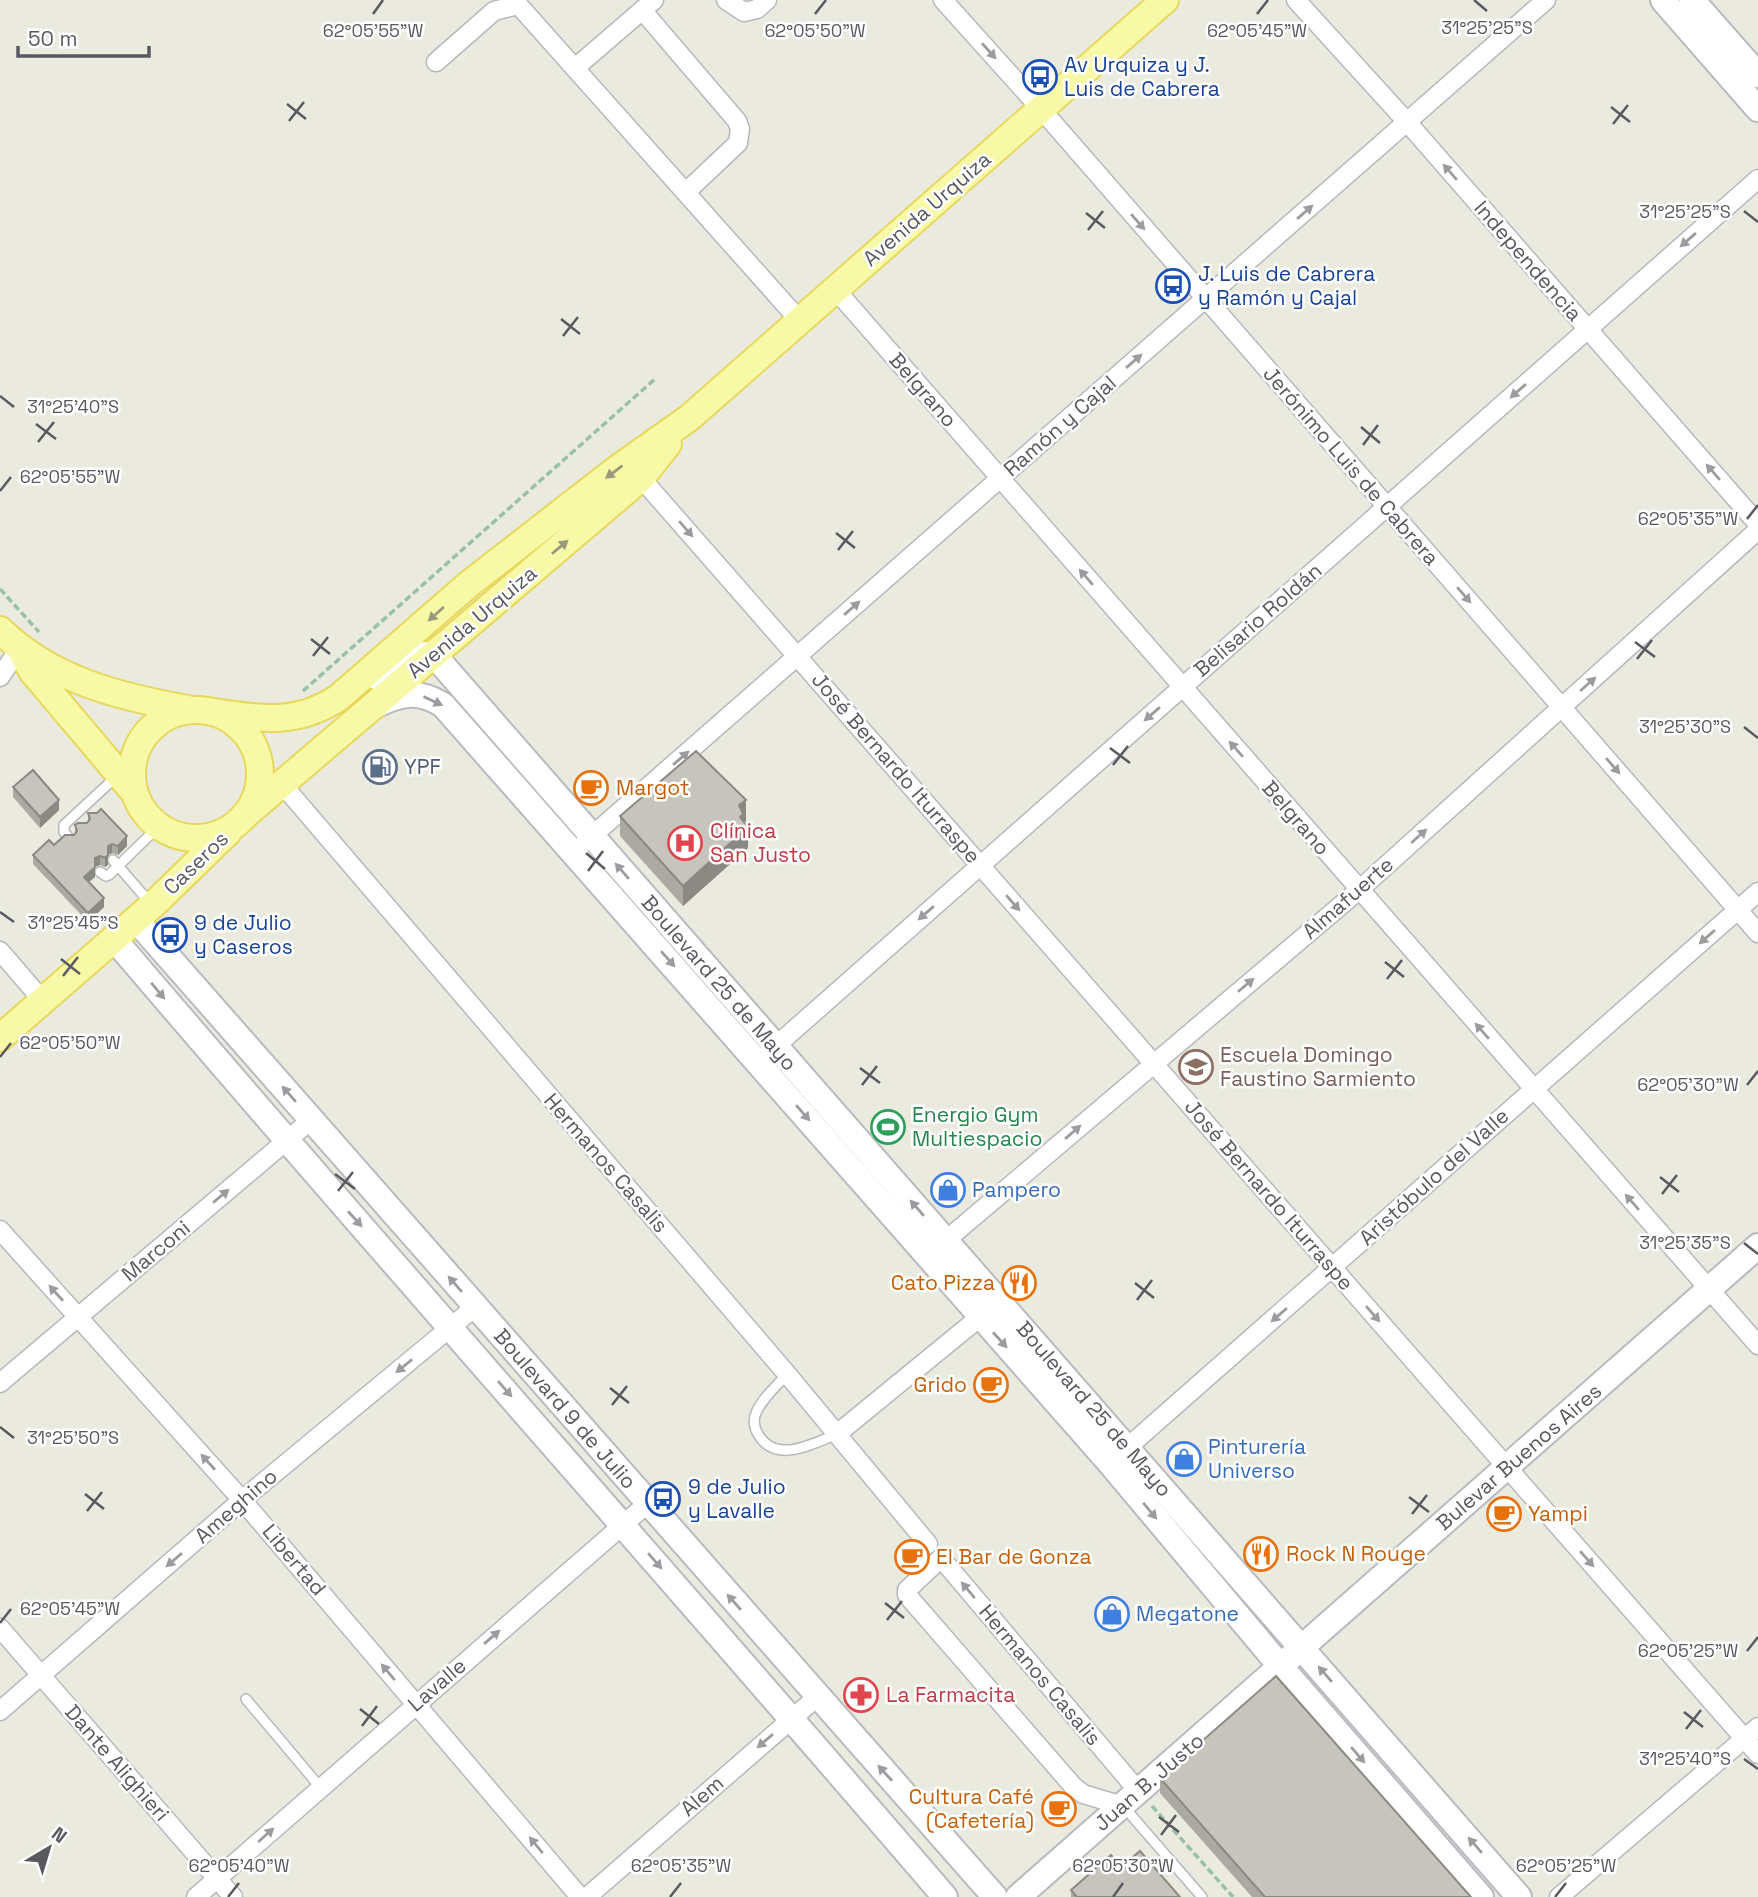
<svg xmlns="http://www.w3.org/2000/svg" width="1758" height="1897" viewBox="0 0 1758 1897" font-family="'Space Grotesk',sans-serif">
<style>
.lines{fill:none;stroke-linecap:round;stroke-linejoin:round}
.lane-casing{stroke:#b7b8be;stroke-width:12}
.street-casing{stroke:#b7b8be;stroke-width:21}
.secondary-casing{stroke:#b8bac0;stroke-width:28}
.primary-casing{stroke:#e7d85c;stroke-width:30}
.path{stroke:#97c1aa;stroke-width:3.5;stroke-dasharray:7 3.5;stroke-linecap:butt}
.lane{stroke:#fff;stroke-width:9}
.street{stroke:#fff;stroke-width:18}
.secondary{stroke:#fff;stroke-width:24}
.primary{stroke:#f8f9a6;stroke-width:26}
.wall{fill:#aaa9a2}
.shaded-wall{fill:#8b8984}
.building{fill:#c6c4bc;stroke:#8b8984;stroke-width:2}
.oneway{fill:#9b9c9f}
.oneway2{fill:#989a7b}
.ticks{fill:none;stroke:#585a5f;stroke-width:2.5}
.labels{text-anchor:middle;stroke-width:5;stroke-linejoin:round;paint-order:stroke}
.transit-label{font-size:21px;fill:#164399;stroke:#fff;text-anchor:start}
.street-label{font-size:21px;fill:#585a5f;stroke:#fff}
.service-label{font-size:21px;fill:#4e5e75;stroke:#fff;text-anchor:start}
.food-label{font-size:21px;fill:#c56008;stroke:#fff;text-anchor:start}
.health-label{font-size:21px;fill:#be3a42;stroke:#fff;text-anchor:start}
.education-label{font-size:21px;fill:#785e54;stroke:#fff;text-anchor:start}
.leisure-label{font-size:21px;fill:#27864d;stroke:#fff;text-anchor:start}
.shop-label{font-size:21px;fill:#366cbe;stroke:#fff;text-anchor:start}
.ticks-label{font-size:18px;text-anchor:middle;fill:#585a5f;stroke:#fff;stroke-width:5;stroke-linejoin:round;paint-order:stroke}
</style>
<rect width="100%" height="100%" fill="#eaeadf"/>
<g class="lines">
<!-- lane casing -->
<g class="lane-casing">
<g id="lane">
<path d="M70 839 64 832V825L118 775"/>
<path d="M113 860 151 904"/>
<path d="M100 872 106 876 109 875 159 826"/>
<path d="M787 1374C777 1386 762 1398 756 1413 753 1419 754 1428 758 1434 775 1464 811 1445 837 1434"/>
<path d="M246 1699 320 1787"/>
<path d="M1124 1807 1202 1897"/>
</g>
</g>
<!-- street casing -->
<g class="street-casing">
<g id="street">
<path d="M514 0 800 321"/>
<path d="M726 0 744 12 757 9 767 0"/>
<path d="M943 0 1041 109 1758 933"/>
<path d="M1296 0 1407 122 1758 524"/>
<path d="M642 10 737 121 740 129 738 143 686 192"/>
<path d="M436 62 494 11 518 5"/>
<path d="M575 68 654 0"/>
<path d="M835 289 1758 1345"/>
<path d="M641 478 1758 1754"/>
<path d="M0 677 19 649"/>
<path d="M282 784 787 1374 928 1544"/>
<path d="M585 842 1546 0"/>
<path d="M0 951 43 1001"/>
<path d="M769 1052 1758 179"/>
<path d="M0 1230 242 1500 580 1897"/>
<path d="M938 1247 1359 890 1758 530"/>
<path d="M0 1383 311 1120"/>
<path d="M837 1434 980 1317"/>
<path d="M1120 1454 1758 892"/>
<path d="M0 1628 233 1897"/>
<path d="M0 1711 242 1500 475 1307"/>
<path d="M1123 1806 1083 1794 1073 1786 907 1595V1590L941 1558 1139 1792"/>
<path d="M196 1897 648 1503"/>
<path d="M587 1897 817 1697"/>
<path d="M1559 1897 1758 1727"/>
</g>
</g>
<!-- secondary casing -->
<g class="secondary-casing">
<g id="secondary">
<path d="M1663 0 1758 109"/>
<path d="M1692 0 1758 75"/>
<path d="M376 677C395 663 410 651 434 655L1519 1897"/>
<path d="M377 705C402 693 418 690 443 705L1109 1462 1281 1667 1481 1897"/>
<path d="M136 920 995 1897"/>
<path d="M114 939C388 1261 670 1576 945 1897"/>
<path d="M1018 1897 1758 1246"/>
</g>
</g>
<!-- primary casing -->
<g class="primary-casing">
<g id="primary">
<path d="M0 630C51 680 120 697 188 709"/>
<path d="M22 653 32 671 134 792"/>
<circle cx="196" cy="774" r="64"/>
<path d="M207 711C256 718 294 727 338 698L469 584 617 469 689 418 1165 0"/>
<path d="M244 816 641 478 668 444"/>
<path d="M0 1038 155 903 228 832"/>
</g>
</g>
<!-- path -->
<g class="path">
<path d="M0 589 39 632"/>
<path d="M303 691 655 379"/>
<path d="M1152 1806 1233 1897"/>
</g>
<!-- lane -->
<use href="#lane" class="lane"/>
<!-- street -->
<use href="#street" class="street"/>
<!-- secondary -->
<use href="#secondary" class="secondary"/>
<!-- primary -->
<use href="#primary" class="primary"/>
</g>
<!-- wall -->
<g class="wall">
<path d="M13 787 59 810 40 828 13 797Z"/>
<path d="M88 813 127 846 118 855 112 853 108 855V865L105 867 100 865 95 867V877L89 882 104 907 88 922 33 864V855L74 835 75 833V825L87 823 88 821Z"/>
<path d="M620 816 746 821 744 822 748 848 683 906 620 836Z"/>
<path d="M1160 1778 1471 1897H1252L1160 1793Z"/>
<path d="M1121 1867 1180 1897H1071V1890Z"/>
</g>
<!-- shaded-wall -->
<g class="shaded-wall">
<path d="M59 800V810L40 828V817Z"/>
<path d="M746 800V821L743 823 748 827V848L683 906V886L739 805Z"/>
<path d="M127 836V846L118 855V846Z"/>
<path d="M112 844V853L108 855V846Z"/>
<path d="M108 855V865L105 867V858Z"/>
<path d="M100 856V865L95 867V877L84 886V877L95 858Z"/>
<path d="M104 898V907L88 922V913Z"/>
</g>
<!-- building -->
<g class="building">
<path d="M696 751 746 800 739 805 743 814 740 817 748 827 683 886 620 816Z"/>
<path d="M33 770 59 800 40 817 13 787Z"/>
<path d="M101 809 127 836 118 846 112 844 108 846V855L105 858 100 856 95 858V867L84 877 104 898 88 913 33 855 49 840 54 845 65 835H74L77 831 75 825 78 823H87L90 819 88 813H97Z"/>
<path d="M1276 1676 1471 1897H1265L1160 1778Z"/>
<path d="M1140 1851 1180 1897H1077L1071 1890 1111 1855 1121 1867Z"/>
</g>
<!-- one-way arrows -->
<defs><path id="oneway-solid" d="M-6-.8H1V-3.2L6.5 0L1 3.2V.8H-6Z" transform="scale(1.75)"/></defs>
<g class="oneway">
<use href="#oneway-solid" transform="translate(989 51) rotate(48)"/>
<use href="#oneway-solid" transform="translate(1450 172) rotate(-131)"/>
<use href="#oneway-solid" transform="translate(1305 212) rotate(-41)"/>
<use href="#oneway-solid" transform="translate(1138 222) rotate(49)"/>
<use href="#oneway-solid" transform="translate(1688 240) rotate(139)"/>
<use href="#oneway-solid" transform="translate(1134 361) rotate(-41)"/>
<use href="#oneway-solid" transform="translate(1518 391) rotate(139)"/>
<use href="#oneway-solid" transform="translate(1713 472) rotate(-131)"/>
<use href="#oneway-solid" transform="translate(686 529) rotate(49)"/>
<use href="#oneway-solid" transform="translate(1086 577) rotate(-131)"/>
<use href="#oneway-solid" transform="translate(1464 595) rotate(49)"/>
<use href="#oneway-solid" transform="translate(852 608) rotate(-41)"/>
<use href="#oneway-solid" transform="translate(1588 684) rotate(-42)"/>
<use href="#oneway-solid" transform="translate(433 701) rotate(25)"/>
<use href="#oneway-solid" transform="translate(1152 714) rotate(139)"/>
<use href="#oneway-solid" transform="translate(1236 749) rotate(-131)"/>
<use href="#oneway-solid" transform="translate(681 758) rotate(-41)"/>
<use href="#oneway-solid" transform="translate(1613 766) rotate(49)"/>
<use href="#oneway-solid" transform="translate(1419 836) rotate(-42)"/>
<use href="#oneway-solid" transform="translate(622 871) rotate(-131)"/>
<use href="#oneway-solid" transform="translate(1013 903) rotate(49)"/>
<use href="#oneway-solid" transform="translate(926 913) rotate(139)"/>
<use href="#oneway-solid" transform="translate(1707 937) rotate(139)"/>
<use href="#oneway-solid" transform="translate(668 959) rotate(49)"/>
<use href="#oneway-solid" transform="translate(1246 985) rotate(-40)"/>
<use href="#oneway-solid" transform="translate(158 991) rotate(50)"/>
<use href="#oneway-solid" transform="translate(1482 1031) rotate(-131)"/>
<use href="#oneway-solid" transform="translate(289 1094) rotate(-131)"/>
<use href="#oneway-solid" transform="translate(803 1113) rotate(49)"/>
<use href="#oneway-solid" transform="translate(1073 1132) rotate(-41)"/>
<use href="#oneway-solid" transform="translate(221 1196) rotate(-40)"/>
<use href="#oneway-solid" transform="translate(1632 1202) rotate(-131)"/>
<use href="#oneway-solid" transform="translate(917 1208) rotate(-131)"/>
<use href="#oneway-solid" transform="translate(355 1219) rotate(48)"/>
<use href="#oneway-solid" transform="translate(455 1284) rotate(-131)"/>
<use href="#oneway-solid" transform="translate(56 1293) rotate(-132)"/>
<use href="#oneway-solid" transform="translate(1373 1314) rotate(49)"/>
<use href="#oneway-solid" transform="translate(1279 1315) rotate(139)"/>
<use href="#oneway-solid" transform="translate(1000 1340) rotate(48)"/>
<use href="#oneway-solid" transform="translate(404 1366) rotate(141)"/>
<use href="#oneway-solid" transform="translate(505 1389) rotate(49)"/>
<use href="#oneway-solid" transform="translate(208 1462) rotate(-132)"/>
<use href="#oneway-solid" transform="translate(1150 1511) rotate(50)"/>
<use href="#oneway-solid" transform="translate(1587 1559) rotate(49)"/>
<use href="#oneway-solid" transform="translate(174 1560) rotate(139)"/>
<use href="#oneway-solid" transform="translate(655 1561) rotate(49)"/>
<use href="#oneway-solid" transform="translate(968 1590) rotate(-130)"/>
<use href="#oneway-solid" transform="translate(734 1602) rotate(-131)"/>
<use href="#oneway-solid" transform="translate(492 1637) rotate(-41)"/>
<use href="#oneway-solid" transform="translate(388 1672) rotate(-130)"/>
<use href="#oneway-solid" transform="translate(1325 1674) rotate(-131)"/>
<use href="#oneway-solid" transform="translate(765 1741) rotate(139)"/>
<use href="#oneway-solid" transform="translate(1358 1755) rotate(49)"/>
<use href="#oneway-solid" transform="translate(885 1773) rotate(-132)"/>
<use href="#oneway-solid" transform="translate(266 1835) rotate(-42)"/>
<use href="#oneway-solid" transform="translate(536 1845) rotate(-130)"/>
<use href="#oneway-solid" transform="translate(1475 1845) rotate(-131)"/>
</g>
<g class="oneway2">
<use href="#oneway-solid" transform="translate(614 472) rotate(143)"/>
<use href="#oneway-solid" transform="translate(560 547) rotate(-40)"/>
<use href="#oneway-solid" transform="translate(436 614) rotate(138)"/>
</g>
<!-- ticks -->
<path class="ticks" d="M1474 0 1487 11M373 14 383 0M815 14 826 0M1257 14 1268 0M287 104 306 119M1611 107 1630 122M289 121 304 102M1613 124 1628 105M1744 211 1758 222M1086 213 1105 228M1088 230 1103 211M561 319 580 334M563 336 578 317M0 396 14 407M36 424 56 439M1361 427 1380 443M38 442 54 422M1363 445 1378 425M0 491 11 477M1747 519 1758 505M836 533 855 548M838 550 853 531M311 639 330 654M1635 642 1655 657M313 656 328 637M1637 659 1652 640M1744 727 1758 738M1110 748 1130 763M1113 765 1128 746M586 853 605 869M588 871 603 851M0 912 14 922M61 959 80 974M1385 962 1404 977M63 976 78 957M1387 979 1402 960M0 1057 11 1043M860 1068 880 1083M862 1085 877 1066M1747 1085 1758 1071M335 1174 355 1189M1660 1177 1679 1192M338 1191 353 1172M1662 1194 1677 1175M1744 1243 1758 1254M1135 1283 1154 1298M1137 1300 1152 1280M610 1388 629 1403M612 1405 627 1386M0 1427 14 1438M85 1494 104 1509M1409 1497 1429 1512M87 1511 102 1492M1412 1514 1427 1495M885 1603 904 1618M887 1620 902 1601M0 1623 11 1609M1747 1651 1758 1637M360 1709 379 1724M1684 1712 1703 1727M362 1726 377 1706M1686 1729 1701 1710M1744 1759 1758 1769M1159 1817 1179 1832M1161 1835 1176 1815M228 1897 239 1883M670 1897 681 1883M1113 1897 1123 1883M1555 1897 1566 1883"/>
<!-- icons -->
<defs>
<g id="bus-ring" transform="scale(1.75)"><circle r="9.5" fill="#fff" stroke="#1a4fb4" stroke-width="1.5"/><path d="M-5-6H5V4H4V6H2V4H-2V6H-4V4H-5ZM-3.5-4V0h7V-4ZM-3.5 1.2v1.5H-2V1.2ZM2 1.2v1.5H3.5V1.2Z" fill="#1a4fb4"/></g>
<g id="fuel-ring" transform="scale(1.75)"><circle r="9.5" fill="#fff" stroke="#5c6f8a" stroke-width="1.5"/><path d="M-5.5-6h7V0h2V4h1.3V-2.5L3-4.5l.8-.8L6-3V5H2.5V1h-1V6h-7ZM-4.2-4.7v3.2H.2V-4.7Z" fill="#5c6f8a"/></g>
<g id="cafe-ring" transform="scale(1.75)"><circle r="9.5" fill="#fff" stroke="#e8710a" stroke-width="1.5"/><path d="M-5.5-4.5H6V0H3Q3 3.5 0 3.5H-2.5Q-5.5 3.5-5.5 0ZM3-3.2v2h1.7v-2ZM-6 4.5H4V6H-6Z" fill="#e8710a"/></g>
<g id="hospital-ring" transform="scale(1.75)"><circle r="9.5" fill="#fff" stroke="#e0444e" stroke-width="1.5"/><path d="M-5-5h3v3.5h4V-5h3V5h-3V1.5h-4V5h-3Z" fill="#e0444e"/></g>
<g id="school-ring" transform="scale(1.75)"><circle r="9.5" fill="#fff" stroke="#8d6e63" stroke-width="1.5"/><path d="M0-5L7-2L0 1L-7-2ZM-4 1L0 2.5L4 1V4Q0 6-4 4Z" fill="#8d6e63"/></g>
<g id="stadium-ring" transform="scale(1.75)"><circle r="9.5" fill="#fff" stroke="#2e9e5b" stroke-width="1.5"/><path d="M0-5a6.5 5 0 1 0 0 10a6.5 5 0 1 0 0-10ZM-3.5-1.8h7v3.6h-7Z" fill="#2e9e5b"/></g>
<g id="shop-ring" transform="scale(1.75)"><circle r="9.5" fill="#fff" stroke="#3f7fe0" stroke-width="1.5"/><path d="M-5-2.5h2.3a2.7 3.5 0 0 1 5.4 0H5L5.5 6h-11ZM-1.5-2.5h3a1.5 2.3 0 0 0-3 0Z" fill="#3f7fe0"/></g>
<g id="restaurant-ring" transform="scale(1.75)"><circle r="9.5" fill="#fff" stroke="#e8710a" stroke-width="1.5"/><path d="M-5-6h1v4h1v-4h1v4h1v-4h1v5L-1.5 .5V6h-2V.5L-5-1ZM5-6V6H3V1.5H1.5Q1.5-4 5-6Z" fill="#e8710a"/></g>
<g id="pharmacy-ring" transform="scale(1.75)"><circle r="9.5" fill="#fff" stroke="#e0444e" stroke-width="1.5"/><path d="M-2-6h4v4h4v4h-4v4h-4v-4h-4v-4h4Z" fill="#e0444e"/></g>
</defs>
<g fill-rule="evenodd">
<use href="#bus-ring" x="1040" y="77"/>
<use href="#bus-ring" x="1173" y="286"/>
<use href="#fuel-ring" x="380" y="767"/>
<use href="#cafe-ring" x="591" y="788"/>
<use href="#hospital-ring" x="685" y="843"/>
<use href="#bus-ring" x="170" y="935"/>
<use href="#school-ring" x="1196" y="1067"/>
<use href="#stadium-ring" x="888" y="1127"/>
<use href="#shop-ring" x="948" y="1190"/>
<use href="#restaurant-ring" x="1019" y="1283"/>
<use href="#cafe-ring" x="991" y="1385"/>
<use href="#shop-ring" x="1184" y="1459"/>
<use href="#bus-ring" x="663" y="1499"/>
<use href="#cafe-ring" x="1504" y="1514"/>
<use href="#restaurant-ring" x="1261" y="1554"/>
<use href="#cafe-ring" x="912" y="1557"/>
<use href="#shop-ring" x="1112" y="1614"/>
<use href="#pharmacy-ring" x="861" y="1695"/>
<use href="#cafe-ring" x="1059" y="1809"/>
</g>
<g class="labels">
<!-- transit labels -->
<g class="transit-label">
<text x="1064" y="72">Av Urquiza y J.<tspan x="1064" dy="24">Luis de Cabrera</tspan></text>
<text x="1198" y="281">J. Luis de Cabrera<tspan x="1198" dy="24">y Ramón y Cajal</tspan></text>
<text x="194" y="930">9 de Julio<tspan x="194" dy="24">y Caseros</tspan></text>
<text x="688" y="1494">9 de Julio<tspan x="688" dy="24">y Lavalle</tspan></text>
</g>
<!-- street labels -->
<g class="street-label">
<text transform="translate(927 209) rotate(-41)" y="7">Avenida Urquiza</text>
<text transform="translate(1528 261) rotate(49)" y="7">Independencia</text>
<text transform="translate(923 390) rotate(49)" y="7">Belgrano</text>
<text transform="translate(1060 426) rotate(-41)" y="7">Ramón y Cajal</text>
<text transform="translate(1351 466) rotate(49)" y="7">Jerónimo Luis de Cabrera</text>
<text transform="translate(1258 620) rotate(-41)" y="7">Belisario Roldán</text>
<text transform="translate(472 622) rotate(-40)" y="7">Avenida Urquiza</text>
<text transform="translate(896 768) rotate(49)" y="7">José Bernardo Iturraspe</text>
<text transform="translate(1296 818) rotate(49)" y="7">Belgrano</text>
<text transform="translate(196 863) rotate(-44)" y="7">Caseros</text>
<text transform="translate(1348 898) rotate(-41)" y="7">Almafuerte</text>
<text transform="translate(719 983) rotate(49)" y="7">Boulevard 25 de Mayo</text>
<text transform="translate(606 1163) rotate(49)" y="7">Hermanos Casalis</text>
<text transform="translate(1434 1177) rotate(-42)" y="7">Aristóbulo del Valle</text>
<text transform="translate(1269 1195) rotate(49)" y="7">José Bernardo Iturraspe</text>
<text transform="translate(156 1251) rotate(-40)" y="7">Marconi</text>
<text transform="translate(565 1409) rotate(49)" y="7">Boulevard 9 de Julio</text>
<text transform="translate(1094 1409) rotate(49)" y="7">Boulevard 25 de Mayo</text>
<text transform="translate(1519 1457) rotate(-41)" y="7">Bulevar Buenos Aires</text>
<text transform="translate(236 1506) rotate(-41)" y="7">Ameghino</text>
<text transform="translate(294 1560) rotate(50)" y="7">Libertad</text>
<text transform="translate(1040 1675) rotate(50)" y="7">Hermanos Casalis</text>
<text transform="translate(437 1685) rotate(-41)" y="7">Lavalle</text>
<text transform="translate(117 1763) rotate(49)" y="7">Dante Alighieri</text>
<text transform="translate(1149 1782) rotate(-41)" y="7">Juan B. Justo</text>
<text transform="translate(702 1796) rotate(-41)" y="7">Alem</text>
</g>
<!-- service labels -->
<g class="service-label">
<text x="404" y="774">YPF</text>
</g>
<!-- food labels -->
<g class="food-label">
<text x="616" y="795">Margot</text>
<text x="995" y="1290" text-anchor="end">Cato Pizza</text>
<text x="967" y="1392" text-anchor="end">Grido</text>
<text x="1528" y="1521">Yampi</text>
<text x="1286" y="1561">Rock N Rouge</text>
<text x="936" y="1564">El Bar de Gonza</text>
<text x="1034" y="1804" text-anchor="end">Cultura Café<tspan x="1034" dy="24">(Cafetería)</tspan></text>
</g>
<!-- health labels -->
<g class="health-label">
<text x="710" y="838">Clínica<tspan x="710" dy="24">San Justo</tspan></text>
<text x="886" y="1702">La Farmacita</text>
</g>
<!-- education labels -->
<g class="education-label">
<text x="1220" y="1062">Escuela Domingo<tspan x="1220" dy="24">Faustino Sarmiento</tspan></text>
</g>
<!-- leisure labels -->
<g class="leisure-label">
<text x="912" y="1122">Energio Gym<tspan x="912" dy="24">Multiespacio</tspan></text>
</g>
<!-- shop labels -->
<g class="shop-label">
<text x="972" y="1197">Pampero</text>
<text x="1208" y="1454">Pinturería<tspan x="1208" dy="24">Universo</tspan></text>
<text x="1136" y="1621">Megatone</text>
</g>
</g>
<g class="ticks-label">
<text x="1487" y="34">31°25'25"S</text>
<text x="1257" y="37">62°05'45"W</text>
<text x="373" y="37">62°05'55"W</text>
<text x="815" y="37">62°05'50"W</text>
<text x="1685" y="218">31°25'25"S</text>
<text x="73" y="413">31°25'40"S</text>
<text x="70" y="483">62°05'55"W</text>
<text x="1688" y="525">62°05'35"W</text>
<text x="1685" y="733">31°25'30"S</text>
<text x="73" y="929">31°25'45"S</text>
<text x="70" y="1049">62°05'50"W</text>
<text x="1688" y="1091">62°05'30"W</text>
<text x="1685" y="1249">31°25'35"S</text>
<text x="73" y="1444">31°25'50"S</text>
<text x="70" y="1615">62°05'45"W</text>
<text x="1688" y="1657">62°05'25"W</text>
<text x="1685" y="1765">31°25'40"S</text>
<text x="239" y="1872">62°05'40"W</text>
<text x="681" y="1872">62°05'35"W</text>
<text x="1123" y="1872">62°05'30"W</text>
<text x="1566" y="1872">62°05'25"W</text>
</g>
<!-- north arrow -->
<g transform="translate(49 1848) rotate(38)" stroke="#ffffff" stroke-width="5" paint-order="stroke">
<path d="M0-5L12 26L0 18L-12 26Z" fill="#585a5f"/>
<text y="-10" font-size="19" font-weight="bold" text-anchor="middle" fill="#585a5f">N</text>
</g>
<!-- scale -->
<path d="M18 46v10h131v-10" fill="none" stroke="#585a5f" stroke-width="3.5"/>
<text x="28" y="46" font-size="21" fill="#585a5f" stroke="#ffffff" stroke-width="5" paint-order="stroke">50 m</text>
</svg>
